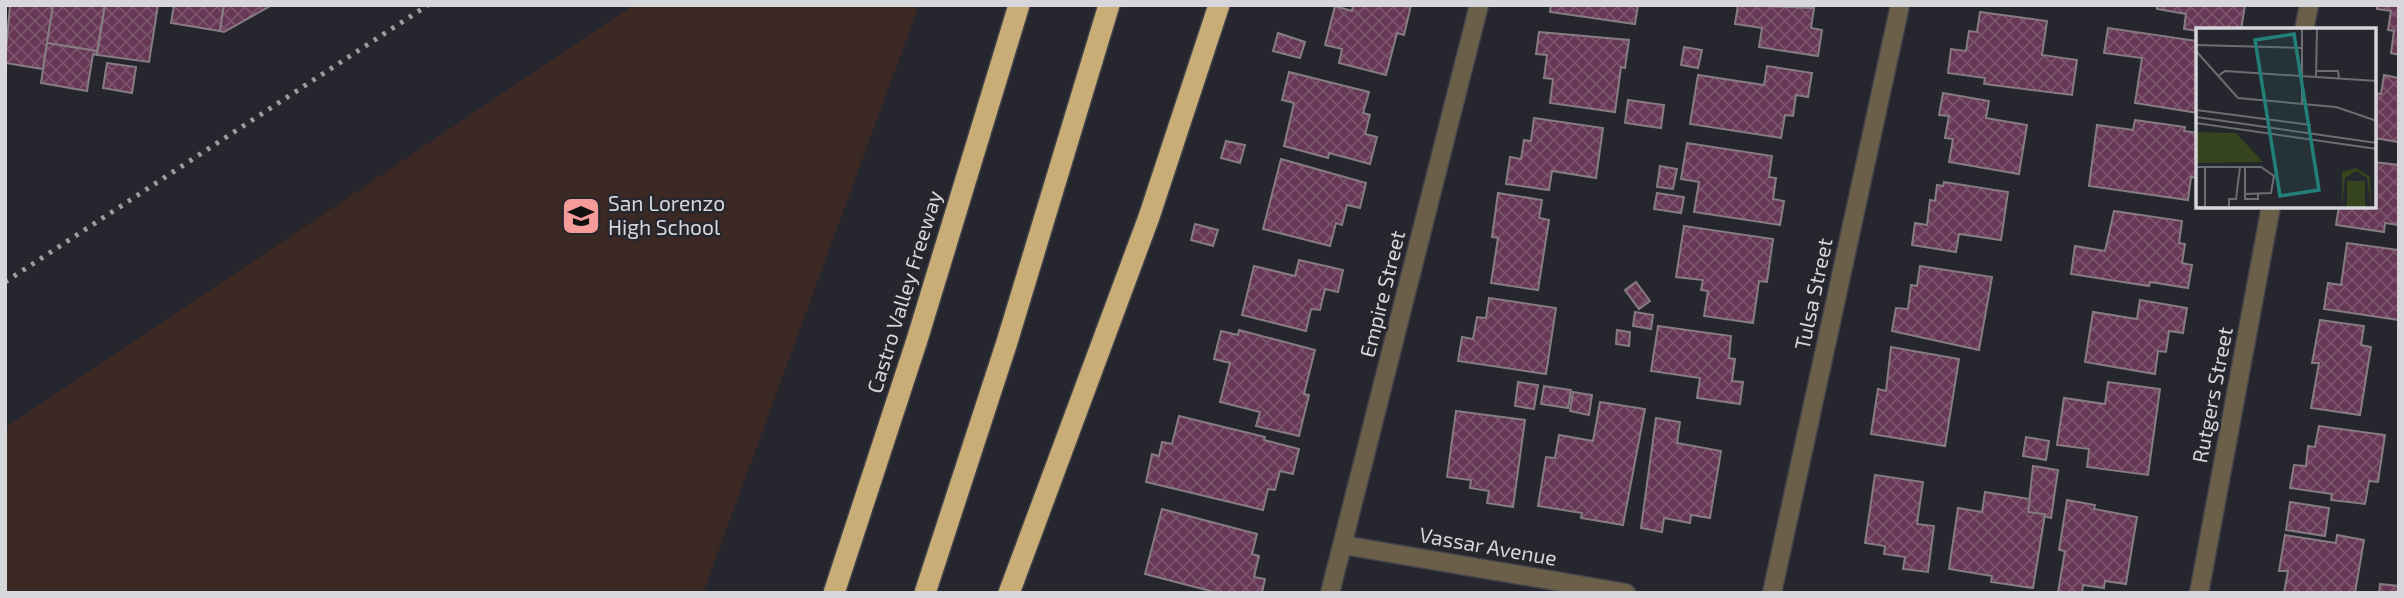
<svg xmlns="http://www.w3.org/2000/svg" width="2404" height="598" viewBox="0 0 2404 598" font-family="'Exo 2',sans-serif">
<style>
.education{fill:#3c2924}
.building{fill:url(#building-cross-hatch);stroke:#867c81;stroke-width:2}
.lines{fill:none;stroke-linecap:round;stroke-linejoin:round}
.street-casing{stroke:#42424a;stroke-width:21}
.highway-casing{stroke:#42424a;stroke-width:24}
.street{stroke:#6b5f4a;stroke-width:18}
.highway{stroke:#c9ad77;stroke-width:21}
.rail{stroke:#9c9ca2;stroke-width:5;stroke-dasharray:3.5 7;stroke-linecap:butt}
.labels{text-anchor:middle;stroke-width:5;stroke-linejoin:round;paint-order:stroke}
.poi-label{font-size:21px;fill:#d6d6db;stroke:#26262e;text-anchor:start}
.street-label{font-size:21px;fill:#d6d6db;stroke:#26262e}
.inset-road{fill:none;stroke:#6c6c73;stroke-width:2}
.view{fill:#238079;fill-opacity:0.15;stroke:#238079;stroke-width:3.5}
.inset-edge{fill:none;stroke:#d6d6db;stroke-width:3.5}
</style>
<defs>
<pattern id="building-cross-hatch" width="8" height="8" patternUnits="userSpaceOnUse" patternTransform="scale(1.75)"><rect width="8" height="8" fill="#673855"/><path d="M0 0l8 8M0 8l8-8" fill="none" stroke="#7c546d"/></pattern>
</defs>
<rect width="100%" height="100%" fill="#26262e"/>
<!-- education -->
<path class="education" d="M634 5H919L703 593H5V428Z"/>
<!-- building -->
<g class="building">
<path d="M10 5H53L43 69 5 63Z"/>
<path d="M53 5H105L97 51 47 43Z"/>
<path d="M105 5H158L149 62 97 55Z"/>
<path d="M174 5H224L220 31 171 23Z"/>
<path d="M224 5H272L224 32 220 31Z"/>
<path d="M1353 5H1411L1404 35 1397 33 1386 75 1339 63 1342 49 1325 45 1335 6 1352 11Z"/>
<path d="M1551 5H1638L1635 24 1550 12Z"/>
<path d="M1738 5 1814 8 1811 28 1822 30 1818 56 1759 47 1762 28 1735 24Z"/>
<path d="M2157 5H2245L2241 30 2198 31 2184 29 2186 14 2157 9Z"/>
<path d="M2377 5H2399V55L2391 53 2394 31 2388 30 2391 11 2377 9Z"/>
<path d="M1980 12 2047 21 2042 55 2077 60 2072 95 1984 84 1985 78 1948 73 1951 49 1966 51 1969 31 1977 32Z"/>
<path d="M2108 28 2197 41 2198 113 2135 103 2142 58 2104 53Z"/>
<path d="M1539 32 1629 40 1625 68 1621 67 1615 112 1550 103 1553 79 1544 78 1547 55 1536 54Z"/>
<path d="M1278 33 1305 42 1300 58 1273 51Z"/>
<path d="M47 43 97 51V55L93 54 87 91 41 83Z"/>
<path d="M1684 47 1702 50 1698 68 1681 65Z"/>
<path d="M107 63 136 67 132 93 103 88Z"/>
<path d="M1767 66 1812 73 1808 97 1796 95 1793 116 1785 115 1781 138 1690 124 1698 75 1764 85Z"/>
<path d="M1289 72 1369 92 1363 113 1370 115 1365 134 1377 137 1370 164 1329 153 1328 158 1284 146 1294 103 1282 100Z"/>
<path d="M2384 75 2399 78V146L2398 142 2374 138V93L2381 94Z"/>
<path d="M1943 93 1989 101 1986 118 2027 125 2019 174 1949 162 1953 139 1945 138 1949 116 1939 115Z"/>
<path d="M1628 100 1664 105 1661 128 1625 123Z"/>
<path d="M1534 118 1603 128 1596 178 1552 171 1549 190 1506 184 1510 157 1521 159 1524 140 1531 141Z"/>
<path d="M2135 120 2185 127 2184 131 2198 133V178L2191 177 2188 200 2089 186 2097 125 2133 130Z"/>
<path d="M1226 141 1245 145 1240 163 1221 158Z"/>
<path d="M1687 143 1772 156 1769 177 1776 178 1773 199 1784 201 1780 225 1694 212 1699 182 1681 179Z"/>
<path d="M1281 159 1366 183 1360 208 1347 205 1342 225 1336 223 1330 246 1263 229Z"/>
<path d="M2374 162 2399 165V225L2385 223 2384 232 2336 225 2339 206H2374Z"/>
<path d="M1660 166 1677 169 1673 189 1657 187Z"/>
<path d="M1944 182 2008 192 2001 240 1959 234 1956 252 1912 245 1915 223 1927 225 1930 200 1935 201 1937 185 1943 186Z"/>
<path d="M1498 193 1542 200 1539 218 1549 220 1538 290 1491 283 1498 238 1492 237Z"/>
<path d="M1657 193 1684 197 1681 213 1654 209Z"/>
<path d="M2114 211 2182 221 2179 243 2185 244 2182 263 2192 265 2188 288 2150 282 2149 286 2071 274 2075 246 2105 251Z"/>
<path d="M1195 224 1218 230 1213 246 1191 240Z"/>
<path d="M1684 226 1773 239 1767 282 1759 281 1753 323 1704 316 1708 291 1701 290 1703 280 1676 277Z"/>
<path d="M2347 243 2399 250V320L2324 309 2328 283 2341 285Z"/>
<path d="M1299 260 1343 270 1338 292 1325 289 1320 310 1311 309 1306 331 1242 315 1254 266 1295 276Z"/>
<path d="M1920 266 1992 277 1979 350 1892 331 1896 308 1908 309 1911 285 1917 286Z"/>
<path d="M1636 282 1650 301 1639 309 1625 290Z"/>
<path d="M1489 298 1556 308 1546 374 1458 361 1462 337 1473 339 1477 317 1486 318Z"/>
<path d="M2140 300 2187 308 2183 333 2169 331 2166 352 2158 351 2155 374 2085 362 2093 312 2137 319Z"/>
<path d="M1635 312 1653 315 1651 329 1633 326Z"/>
<path d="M2320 320 2364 326 2361 345 2371 347 2360 415 2311 408 2319 363H2312Z"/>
<path d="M1658 326 1731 336 1729 358 1735 359 1732 381 1743 382 1740 404 1697 398 1700 378 1651 371Z"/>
<path d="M1239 330 1315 350 1304 394 1309 395 1299 436 1256 426 1260 412 1220 402 1230 363 1214 359 1221 331 1238 335Z"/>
<path d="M1617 330 1630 332 1629 346 1616 344Z"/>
<path d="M1891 347 1959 359 1945 446 1871 434 1878 389 1886 391Z"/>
<path d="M1518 382 1538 385 1534 409 1515 406Z"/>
<path d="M2108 382 2160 389 2148 475 2087 467 2089 449 2057 445 2064 398 2105 404Z"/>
<path d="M1544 386 1571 390 1568 408 1541 404Z"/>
<path d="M1573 392 1592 395 1589 415 1570 411Z"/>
<path d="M1600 402 1645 409 1623 525 1581 518 1582 513 1538 506 1546 457 1555 458 1559 435 1593 441Z"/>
<path d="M1456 411 1525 420 1513 507 1487 503 1489 491 1470 488 1471 480 1447 477Z"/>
<path d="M1179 416 1265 437 1264 440 1299 449 1293 474 1280 471 1275 490 1268 489 1263 510 1146 482 1152 454 1159 456 1162 442 1172 444Z"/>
<path d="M1656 418 1680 422 1677 443 1721 451 1710 518 1691 515 1690 523 1664 518 1662 532 1641 528Z"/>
<path d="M2319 426 2385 435 2378 482 2369 481 2365 504 2331 500 2332 494 2290 488 2294 465 2306 466 2308 446 2315 447Z"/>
<path d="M2026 437 2049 441 2046 460 2023 456Z"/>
<path d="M2033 466 2058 470 2051 518 2028 512Z"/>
<path d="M1875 475 1923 482 1917 524 1934 526 1928 572 1903 569 1905 557 1884 554 1885 546 1865 543Z"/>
<path d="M1985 492 2030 499 2028 512 2045 514 2033 588 1991 582 1992 576 1949 569 1958 508 1982 512Z"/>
<path d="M2067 500 2095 505 2094 509 2137 517 2126 584 2105 581 2104 588 2083 585 2082 593 2058 592 2065 551 2059 550Z"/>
<path d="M2290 502 2329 508 2325 536 2286 530Z"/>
<path d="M1162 509 1257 534 1252 554 1259 556 1254 577 1265 579 1262 593H1218L1145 574Z"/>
<path d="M2285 535 2336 543 2337 535 2364 540 2355 593H2284L2288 571H2279Z"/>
<path d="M2380 584 2399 586V593H2379Z"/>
</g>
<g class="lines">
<!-- street casing -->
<g class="street-casing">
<g id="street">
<path d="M2304 30 2309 5"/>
<path d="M1343 545 1626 593"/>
<path d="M1330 593 1479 5"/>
<path d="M1772 593 1900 5"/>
<path d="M2199 593 2271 206"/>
</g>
</g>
<!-- highway casing -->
<g class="highway-casing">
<g id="highway">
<path d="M834 593 917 340 1019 5"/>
<path d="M925 593 1007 342 1109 5"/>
<path d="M1009 593 1149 217 1219 5"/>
</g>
</g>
<!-- street -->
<use href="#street" class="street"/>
<!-- highway -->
<use href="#highway" class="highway"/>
<!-- rail -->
<path class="rail" d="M5 282 428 5"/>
</g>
<!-- icons -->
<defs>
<g id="school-square" transform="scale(2.0125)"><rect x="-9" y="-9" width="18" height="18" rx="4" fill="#f59b9a" stroke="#26262e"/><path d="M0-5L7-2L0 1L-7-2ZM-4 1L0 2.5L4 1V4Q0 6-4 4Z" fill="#111"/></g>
</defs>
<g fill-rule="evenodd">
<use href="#school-square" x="581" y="216"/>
</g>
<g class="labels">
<!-- poi labels -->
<g class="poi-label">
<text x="608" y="211">San Lorenzo<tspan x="608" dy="24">High School</tspan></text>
</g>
<!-- street labels -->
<g class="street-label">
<text transform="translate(905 292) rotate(-73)" y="7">Castro Valley Freeway</text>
<text transform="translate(1383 294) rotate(-76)" y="7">Empire Street</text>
<text transform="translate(1814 294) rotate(-78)" y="7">Tulsa Street</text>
<text transform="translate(2213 395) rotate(-79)" y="7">Rutgers Street</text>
<text transform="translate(1488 547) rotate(10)" y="7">Vassar Avenue</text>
</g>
</g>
<!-- overview -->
<g transform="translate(2196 28)">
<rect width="180" height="180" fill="#26262e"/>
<path d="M0 104 40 105 67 134 0 135Z" fill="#36441e"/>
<path d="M160 140 174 149 175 180 171 150 160 143 149 150 146 180V144ZM151 153H169V180H151Z" fill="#36441e"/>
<path class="inset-road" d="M0 17 106 20M0 23 42 70 140 79 181 93M120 43H142L143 50M22 48 29 43 181 53M120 48 121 0M106 76V0M0 82 115 97M0 89 181 115M0 95 181 121M0 139H65L78 148 75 165 49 166M9 139V179M49 139V171H62V165M33 178V171H40L44 139M0 179 48 180"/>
<path class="view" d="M98 6 123 162 84 168 59 12Z"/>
<rect width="180" height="180" class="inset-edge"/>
</g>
<!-- border -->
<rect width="2404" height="598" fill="none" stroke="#d6d6db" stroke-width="14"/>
</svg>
